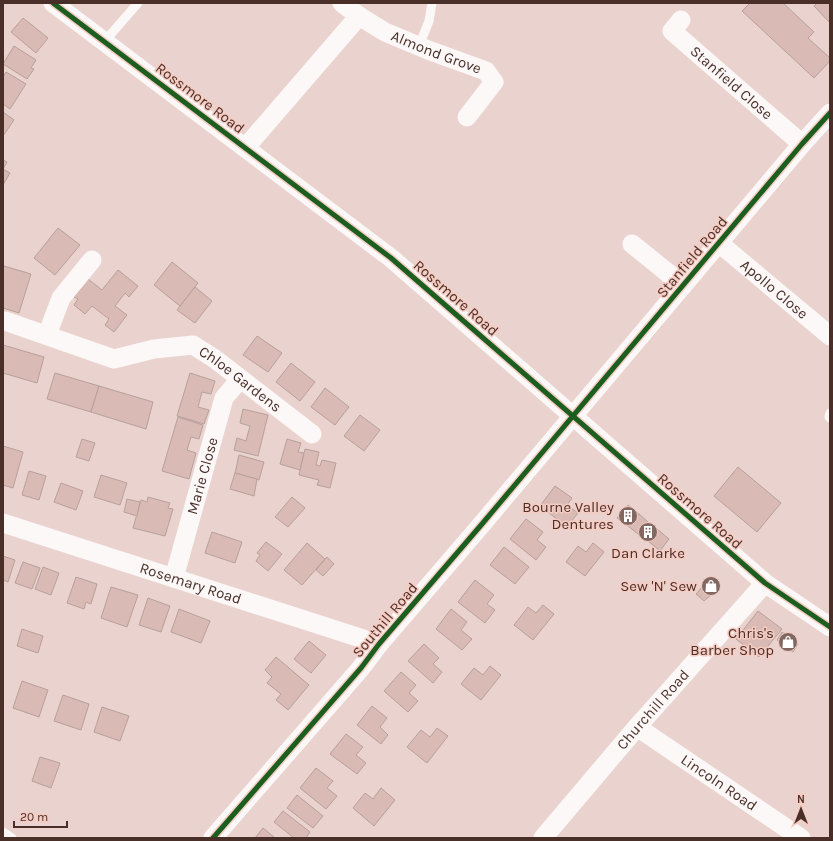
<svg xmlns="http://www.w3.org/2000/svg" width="833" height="841" viewBox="0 0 833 841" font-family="Karla,sans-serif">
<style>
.building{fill:#dabab4;stroke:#b7a09b}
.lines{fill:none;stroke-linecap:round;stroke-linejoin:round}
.service{stroke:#fcf8f8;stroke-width:9}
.minor{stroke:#fcf8f8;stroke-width:19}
.cycleway-casing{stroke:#f6ccc2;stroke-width:8}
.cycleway{stroke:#1b5e20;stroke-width:5}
.labels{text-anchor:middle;stroke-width:3;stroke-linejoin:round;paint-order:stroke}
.street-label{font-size:15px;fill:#4a2f29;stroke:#f6ccc2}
.poi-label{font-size:15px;fill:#4a2f29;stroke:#f6ccc2;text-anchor:end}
</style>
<rect width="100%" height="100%" fill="#ead3ce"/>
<!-- building -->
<g class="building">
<path d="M750 3H783L814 32 808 38 830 58V61L814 78 742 11Z"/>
<path d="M817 3H830V23L814 6Z"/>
<path d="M23 18 48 38 36 53 11 32Z"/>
<path d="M14 46 36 60 31 68 34 69 27 79 3 64Z"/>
<path d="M6 72 26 84 10 109 3 104V77Z"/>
<path d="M3 112 14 120 3 136Z"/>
<path d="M3 160 7 162 3 169 10 173 3 185Z"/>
<path d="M58 228 80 245 55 275 34 258Z"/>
<path d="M172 262 198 283 180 306 154 285Z"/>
<path d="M4 266 31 274 19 313 3 308V270Z"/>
<path d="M118 270 138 286 129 297 125 293 115 306 127 315 114 332 105 325 109 319 92 306 85 314 74 305 78 299 74 297 88 279 102 290Z"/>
<path d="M195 287 212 301 195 323 177 310Z"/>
<path d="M257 336 282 353 268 372 243 355Z"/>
<path d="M3 345 44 357 37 383 3 373Z"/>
<path d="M291 363 315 382 300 401 276 382Z"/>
<path d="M55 373 99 386 91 412 47 399Z"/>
<path d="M190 373 215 381 211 394 202 392 198 407 209 410 204 424 177 416Z"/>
<path d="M99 386 153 402 146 429 91 412Z"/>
<path d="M325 388 349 407 335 425 311 407Z"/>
<path d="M243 409 268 415 258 456 234 450 237 438 246 441 250 426 240 423Z"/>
<path d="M360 415 380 430 364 451 344 436Z"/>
<path d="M178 417 203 425 199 439 191 437 187 450 196 453 189 479 162 471Z"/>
<path d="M82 439 95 443 89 461 76 457Z"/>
<path d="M287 439 301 443 298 452 304 453 300 470 280 464Z"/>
<path d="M3 446 23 452 13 488 3 485Z"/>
<path d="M305 449 319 452 316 465 320 466 322 460 336 463 330 488 317 485 319 480 299 475Z"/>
<path d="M239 455 264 462 259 480 235 473Z"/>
<path d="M738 467 781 503 757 532 714 496Z"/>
<path d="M29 471 46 476 39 500 22 495Z"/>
<path d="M235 473 257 479 254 496 230 489Z"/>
<path d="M101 475 127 483 120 505 94 497Z"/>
<path d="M61 483 83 491 76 510 54 502Z"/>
<path d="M555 486 572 498 567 505 578 513 567 527 540 506Z"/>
<path d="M148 497 170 503 168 508 173 509 165 536 133 528 141 500 147 502Z"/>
<path d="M292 497 305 508 288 527 275 517Z"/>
<path d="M127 499 140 502 137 516 124 512Z"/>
<path d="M628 505 639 514 628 526 617 518Z"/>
<path d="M639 514 648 522 638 534 628 526Z"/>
<path d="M526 519 543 532 537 540 546 547 536 560 510 539Z"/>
<path d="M648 522 657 529 648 541 638 534Z"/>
<path d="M657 529 669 539 660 551 648 541Z"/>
<path d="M212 532 242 542 235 563 205 553Z"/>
<path d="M266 542 282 554 268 571 256 561 260 555 257 553Z"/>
<path d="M307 543 325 559 302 585 284 570Z"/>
<path d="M593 543 604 552 585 576 566 562 578 546 586 552Z"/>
<path d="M504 547 529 567 515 584 490 565Z"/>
<path d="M3 556 15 560 8 582 3 580Z"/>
<path d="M327 557 334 564 323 576 316 570Z"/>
<path d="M23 562 40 568 32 589 15 583Z"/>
<path d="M43 567 59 573 51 595 35 589Z"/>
<path d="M76 577 97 584 91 604 86 602 84 609 67 603Z"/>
<path d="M710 578 719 585 712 594 703 586Z"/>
<path d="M475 580 494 595 487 604 495 610 485 623 458 602Z"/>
<path d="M703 586 712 594 704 601 696 594Z"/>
<path d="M111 587 138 595 127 627 101 618Z"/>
<path d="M148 598 170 606 161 632 139 625Z"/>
<path d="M543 605 554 614 533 640 514 625 528 607 536 613Z"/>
<path d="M179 609 210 621 201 643 171 632Z"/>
<path d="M451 609 467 622 461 630 472 639 462 650 436 629Z"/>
<path d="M758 611 782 629 759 657 736 639Z"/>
<path d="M22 629 43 636 38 653 17 646Z"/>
<path d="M782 632 798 644 793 652 777 640Z"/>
<path d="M309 641 326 655 311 673 294 659Z"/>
<path d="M424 644 439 658 433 664 442 672 433 683 408 661Z"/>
<path d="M276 657 309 685 288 710 276 700 281 694 267 683 272 677 265 670Z"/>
<path d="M490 666 501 675 481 700 461 684 474 668 483 675Z"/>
<path d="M401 672 416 685 409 693 418 701 408 712 384 691Z"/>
<path d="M22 681 48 690 39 717 13 708Z"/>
<path d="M63 695 89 704 81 730 54 721Z"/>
<path d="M372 706 387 718 380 727 388 735 381 744 357 725Z"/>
<path d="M102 707 129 716 120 741 94 732Z"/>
<path d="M437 728 448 736 427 763 407 747 421 730 430 737Z"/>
<path d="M346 734 363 747 356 755 366 763 357 774 330 754Z"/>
<path d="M40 757 60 763 51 788 32 781Z"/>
<path d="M316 768 333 781 327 788 337 796 326 809 300 788Z"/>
<path d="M381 788 395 800 374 826 353 808 365 793 373 799Z"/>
<path d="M297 795 323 816 313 828 287 808Z"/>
<path d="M283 811 310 832 306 838H294L274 822Z"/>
<path d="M263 828 275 838H255Z"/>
</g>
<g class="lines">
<!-- service -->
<g class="service">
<path d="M104 42 138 3"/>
<path d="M419 46 429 21 432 3"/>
<path d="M830 413 829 417 830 418"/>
<path d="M3 832 12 838"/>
</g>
<!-- minor -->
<g class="minor">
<path d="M53 3 391 258 765 583 830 627"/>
<path id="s1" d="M342 3 359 16 385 32 428 50 486 71 494 82 467 117"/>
<path id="s2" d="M681 20 672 31 802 144"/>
<path d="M246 147 359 16"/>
<path id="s3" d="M719 243 830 336"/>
<path d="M632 244 683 285"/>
<path id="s4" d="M5 321 114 359 154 349 193 345 215 359 312 434"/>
<path d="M47 335 61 298 92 260"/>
<path id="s5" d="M3 523 379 644"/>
<path id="s6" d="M174 578 224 398 240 379"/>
<path id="s7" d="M637 727 801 838"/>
<path d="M213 838 361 668 379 644 482 524 802 144 830 113"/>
<path id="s8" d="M543 838 637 727 765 583"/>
</g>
<!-- cycleway casing -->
<g class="cycleway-casing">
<g id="cycleway">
<path d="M53 3 391 258 765 583 830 627"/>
<path d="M213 838 361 668 379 644 482 524 802 144 830 113"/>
</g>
</g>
<!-- cycleway -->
<use href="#cycleway" class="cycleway"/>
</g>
<!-- icons -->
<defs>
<g id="building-disc" transform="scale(1)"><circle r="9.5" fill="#826863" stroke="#f6ccc2"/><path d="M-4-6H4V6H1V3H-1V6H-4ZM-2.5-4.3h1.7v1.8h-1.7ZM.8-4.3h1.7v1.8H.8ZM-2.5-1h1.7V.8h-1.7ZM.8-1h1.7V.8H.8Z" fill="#fff"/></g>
<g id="shop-disc" transform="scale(1)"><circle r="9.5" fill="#826863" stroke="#f6ccc2"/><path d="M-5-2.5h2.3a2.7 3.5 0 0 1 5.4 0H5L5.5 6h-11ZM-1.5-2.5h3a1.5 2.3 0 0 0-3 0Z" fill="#fff"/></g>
</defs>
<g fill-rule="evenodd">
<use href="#building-disc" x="628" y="516"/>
<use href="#building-disc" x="648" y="532"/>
<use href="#shop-disc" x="711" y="586"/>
<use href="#shop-disc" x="788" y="642"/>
</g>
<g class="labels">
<!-- street labels -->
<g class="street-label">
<text dy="5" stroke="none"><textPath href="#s1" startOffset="107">Almond Grove</textPath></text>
<text dy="5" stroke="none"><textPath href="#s2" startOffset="93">Stanfield Close</textPath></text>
<text transform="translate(200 98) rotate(37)" y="5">Rossmore Road</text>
<text transform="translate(692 257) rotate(-50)" y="5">Stanfield Road</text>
<text dy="5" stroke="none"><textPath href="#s3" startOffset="72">Apollo Close</textPath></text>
<text transform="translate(456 298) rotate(41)" y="5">Rossmore Road</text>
<text dy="5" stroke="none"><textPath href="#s4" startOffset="254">Chloe Gardens</textPath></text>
<text dy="5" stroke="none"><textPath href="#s6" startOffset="106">Marie Close</textPath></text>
<text transform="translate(700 511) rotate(41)" y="5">Rossmore Road</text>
<text dy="5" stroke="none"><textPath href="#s5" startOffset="197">Rosemary Road</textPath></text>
<text transform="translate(385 620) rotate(-50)" y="5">Southill Road</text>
<text dy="5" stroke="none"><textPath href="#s8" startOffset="169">Churchill Road</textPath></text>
<text dy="5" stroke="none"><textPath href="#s7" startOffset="99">Lincoln Road</textPath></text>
</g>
<!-- poi labels -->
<g class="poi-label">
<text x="614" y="512">Bourne Valley<tspan x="614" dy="17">Dentures</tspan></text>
<text x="648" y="558" text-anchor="middle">Dan Clarke</text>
<text x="697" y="591">Sew 'N' Sew</text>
<text x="774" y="638">Chris's<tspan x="774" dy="17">Barber Shop</tspan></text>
</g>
</g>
<!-- border -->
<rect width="833" height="841" fill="none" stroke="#4a2f29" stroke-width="8"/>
<!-- north arrow -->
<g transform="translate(801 809)" stroke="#f6ccc2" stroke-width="3" paint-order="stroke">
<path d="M0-3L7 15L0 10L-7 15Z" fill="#4a2f29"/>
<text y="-6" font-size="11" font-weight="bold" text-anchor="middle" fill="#4a2f29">N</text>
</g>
<!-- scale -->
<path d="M14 821v6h53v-6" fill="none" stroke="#4a2f29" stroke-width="2"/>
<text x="20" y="821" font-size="12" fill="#4a2f29" stroke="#f6ccc2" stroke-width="3" paint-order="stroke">20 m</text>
</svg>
